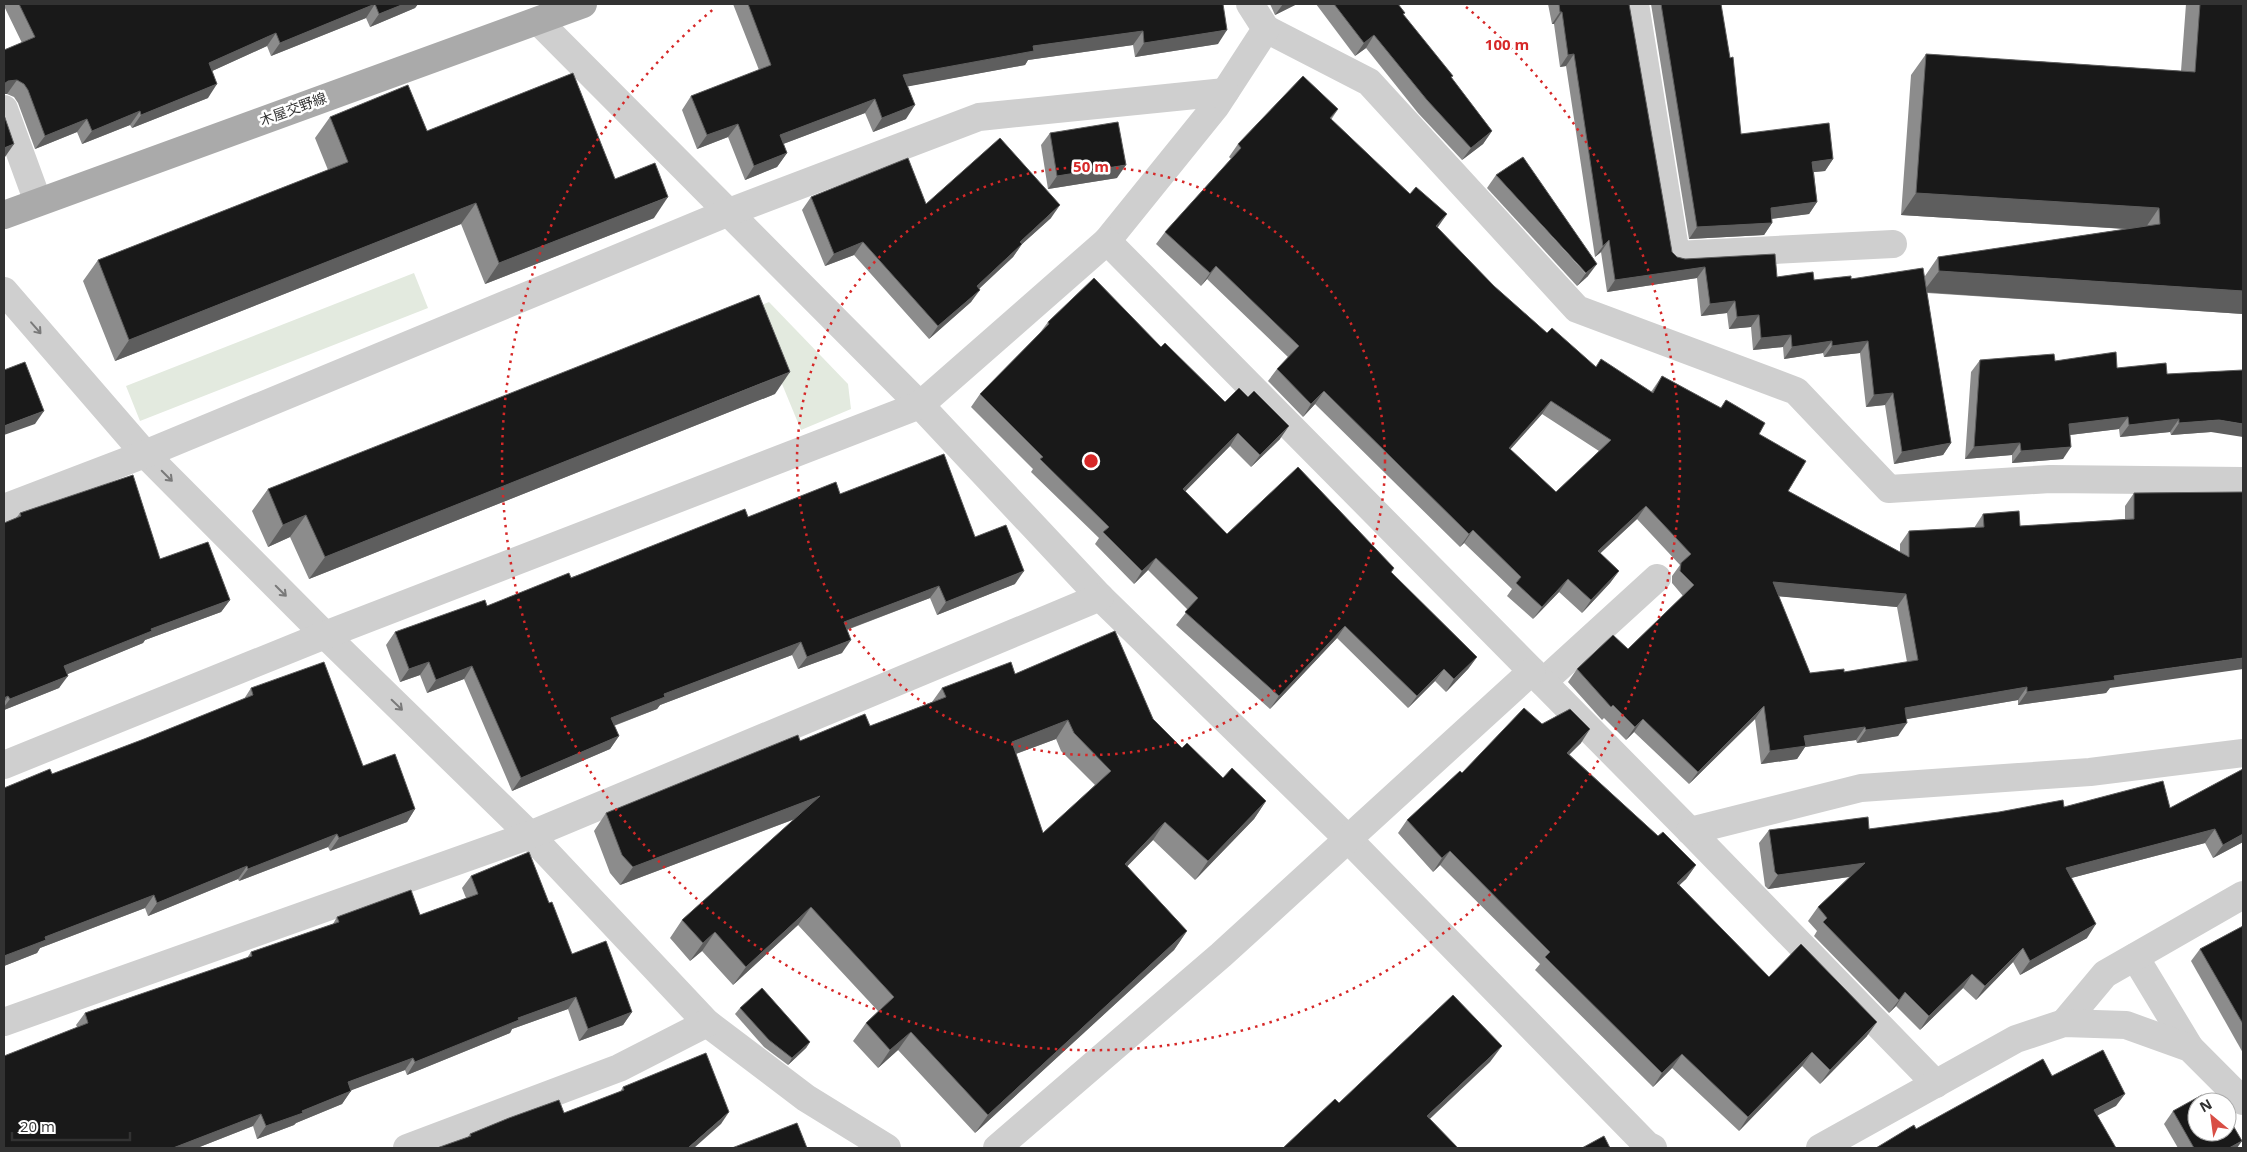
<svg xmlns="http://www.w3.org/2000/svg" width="2247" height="1152" viewBox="0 0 2247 1152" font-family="'Open Sans','Noto Sans JP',sans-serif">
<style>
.green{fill:#e3eadf}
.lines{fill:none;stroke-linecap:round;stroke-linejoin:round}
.minor{stroke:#cfcfcf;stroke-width:28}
.major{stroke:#aaa;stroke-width:28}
.wall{fill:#8c8c8c;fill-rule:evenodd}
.shaded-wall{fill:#5e5e5e}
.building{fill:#191919;stroke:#5e5e5e;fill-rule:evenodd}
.oneway{stroke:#797979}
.ring{fill:none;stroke:#d62828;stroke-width:2.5;stroke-dasharray:2.5 5}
.labels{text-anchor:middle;stroke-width:5;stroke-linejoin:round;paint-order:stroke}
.street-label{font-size:14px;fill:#323232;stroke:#fff}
.centre{fill:#d62828;stroke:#fff;stroke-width:2.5}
.ring-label{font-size:15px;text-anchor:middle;font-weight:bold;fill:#d62828;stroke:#fff;stroke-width:5;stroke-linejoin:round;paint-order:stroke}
</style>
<rect width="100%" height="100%" fill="#fff"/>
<!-- green -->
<g class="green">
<path d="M414 273 428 308 140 421 126 386Z"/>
<path d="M769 302 848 384 851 409 801 430 751 309Z"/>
</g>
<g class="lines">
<!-- minor -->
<g class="minor">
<path d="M1635 4 1676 255 1893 244"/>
<path d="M538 21 920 405 1100 597 1348 839 1647 1145 1653 1148"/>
<path d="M1266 29 1369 82 1577 309 1796 391 1889 489 2050 479 2243 481"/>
<path d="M4 109 38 202"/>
<path d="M1107 241 1216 106 1266 29 1250 4"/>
<path d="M4 291 145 454 325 635 530 835 707 1023 806 1098 887 1148"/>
<path d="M4 508 145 454 729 212 979 117 1225 92"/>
<path d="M1543 682 1657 578"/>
<path d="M4 765 325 635 920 405 1107 241 1690 831 1936 1084"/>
<path d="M1690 831 1861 788 2090 772 2243 753"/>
<path d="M2135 957 2190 1048"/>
<path d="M4 1022 530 835 1100 597"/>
<path d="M2064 1023 2105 974 2243 895"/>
<path d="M407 1148 619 1068 707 1023"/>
<path d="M997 1148 1221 955 1532 671"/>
<path d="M1820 1148 2016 1039 2064 1023 2126 1025 2190 1048 2243 1101"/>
</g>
<!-- major -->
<path class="major" d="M4 215 583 4"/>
</g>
<!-- wall -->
<g class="wall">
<path d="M4 4H418L415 8 370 27 366 18 271 56 267 46 212 71 208 98 132 128 130 125 82 144 77 132 35 149 18 103 14 97 7 94H4V50L22 43 4 6Z"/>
<path d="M733 4H1223L1218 44 1135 57 1133 45 1028 60 1025 65 908 86 906 119 873 132 865 113 783 144 787 153 777 167 745 180 728 137 697 149 682 110 691 96 759 70Z"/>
<path d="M1270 4H1297L1275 15Z"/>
<path d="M1316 4H1405L1399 5 1403 15 1492 131 1483 144 1462 160 1418 113 1366 48 1355 56Z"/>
<path d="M1548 4H1629L1672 252 1677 257 1777 277 1814 280 1925 276 1938 257 2125 229 1901 215 1911 75 1926 54 2181 71 2186 4H2243V314L1927 293 1951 443 1943 455 1894 464 1885 405 1866 407 1860 353 1824 357 1823 353 1784 359 1783 347 1753 350 1751 327 1729 329 1727 313 1701 316 1697 278 1607 292 1601 252 1595 257 1566 66 1560 67 1554 24H1552Z"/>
<path d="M1651 4H1721L1741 134 1833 159 1825 171 1814 172 1817 202 1809 214 1771 219 1772 223 1764 235 1689 239Z"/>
<path d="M1338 109 1331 120 1494 286 1547 333 1596 367 1651 392 1662 376 1721 408 1726 400 1759 434 1788 491 1900 552V544L1909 531 1974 528 1983 514 2020 526 2125 519V506L2134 493 2243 492 2106 693 2018 705V700L1906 719 1898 736 1857 743 1856 740 1805 747 1797 759 1761 764 1755 719 1689 784 1634 732 1626 740 1604 718 1602 720 1568 682 1577 669 1628 649 1683 596 1672 583V576L1680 565 1637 519 1600 553 1619 571 1610 583 1582 613 1559 592 1533 619 1507 596 1512 589 1464 543 1460 547 1315 404 1303 417 1268 381 1277 369 1288 357 1207 279 1201 286 1156 244 1165 232 1231 159 1229 157 1238 144ZM1542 414 1599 451 1556 492 1510 449ZM1778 596 1897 607 1907 662 1844 672 1810 673Z"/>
<path d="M330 117 427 131 615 179 654 218 485 284 461 224 115 361 83 281 98 260 328 170 315 138Z"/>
<path d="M1050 133 1117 178 1048 189 1041 145Z"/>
<path d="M1496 175 1588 276 1577 286 1487 188Z"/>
<path d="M811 197 926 204 1051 218 1022 244 1013 257 979 289 971 302 929 339 854 255 825 266 802 210Z"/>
<path d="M1048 322 1161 347 1225 402 1280 439 1251 467 1230 446 1185 491 1227 534 1394 568 1391 572 1477 657 1468 669 1446 692 1435 681 1408 708 1337 638 1270 709 1176 625 1188 610 1148 570 1134 584 1095 544 1099 538 1031 472 1033 469 971 407 980 394 1039 334Z"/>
<path d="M1980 360 2055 361 2167 374 2211 432 2171 435 2170 432 2120 437 2119 429 2070 435 2063 459 2012 463V455L1965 459 1971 372Z"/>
<path d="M775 394 309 579 290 537 268 547 252 511 268 489Z"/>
<path d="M840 494 975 537 1015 584 937 615 930 598 847 630 842 653 798 669 792 655 660 705 657 709 614 726 619 736 610 749 512 791 464 679 427 693 420 675 400 682 386 645 395 632 487 606 748 517Z"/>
<path d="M20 513 160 559 230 600 221 612 145 640 143 643 67 674 59 688 4 710V523L16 518Z"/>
<path d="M1015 674 1153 719 1182 748 1223 778 1266 801 1254 819 1195 880 1153 840 1127 866 1187 931 1174 950 975 1133 898 1050 878 1068 853 1041 866 1023 878 1011 798 925 733 985 702 951 690 961 670 938 682 920 795 819 620 885 610 873 594 831 606 813 800 741 870 726 932 702 942 688ZM1056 739 1061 751 1095 785 1043 833 1016 754Z"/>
<path d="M251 688 363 766 415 809 407 822 330 851 328 847 239 881 238 879 148 916 145 908 40 948 37 953 4 966V788L52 774 144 739 244 699Z"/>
<path d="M1542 724 1581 743 1569 754 1658 836 1696 865 1686 879 1679 885 1769 977 1867 1036 1820 1084 1802 1066 1739 1131 1672 1068 1653 1087 1535 970 1540 964 1440 865 1433 872 1398 833 1407 820 1462 773Z"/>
<path d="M2243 769V842L2213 858 2205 843 2071 878 2087 938 2020 975 2013 962 1976 1000 1963 988 1920 1030 1896 1006 1889 1013 1814 936 1817 931 1808 921 1818 907 1849 877 1768 889 1765 886 1759 843 1769 830 1869 829 2064 807 2170 808Z"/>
<path d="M471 876 549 903 572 954 632 1012 623 1025 579 1041 568 1009 512 1029 510 1033 407 1075 405 1070 351 1090 342 1104 296 1123 294 1125 257 1139 253 1126 197 1148H4L77 1027 76 1025 85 1013 247 958 251 952 333 924 337 917 420 915 466 898 462 888Z"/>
<path d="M2243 926V1053L2191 961 2200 949Z"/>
<path d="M740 1008 810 1042 806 1048 788 1065 764 1047 735 1014Z"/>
<path d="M623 1087 721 1124 468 1137 470 1134 564 1113 620 1092Z"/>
<path d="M2197 1102 2237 1148H2178L2164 1124 2173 1111Z"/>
</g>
<!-- shaded-wall -->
<g class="shaded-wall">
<path d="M375 4 366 18 271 56 280 43Z"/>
<path d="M404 4H418L415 8 370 27 379 14Z"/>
<path d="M1283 4H1297L1275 15Z"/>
<path d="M1560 12H1562L1554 24H1552Z"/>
<path d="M1227 30 1218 44 1135 57 1144 43Z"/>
<path d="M1143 31 1133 45 1028 60 1025 65 894 89 903 75 1033 46Z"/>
<path d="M276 33 267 46 199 77 209 63Z"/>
<path d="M1374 35 1366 48 1355 56 1364 43Z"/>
<path d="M1574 54 1566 66 1560 67 1568 55Z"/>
<path d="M17 80 7 94H4V84L8 81Z"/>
<path d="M217 84 208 98 132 128 141 115Z"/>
<path d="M875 99 865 113 770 149 780 135Z"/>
<path d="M915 105 906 119 873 132 882 118Z"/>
<path d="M140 111 130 125 82 144 92 131Z"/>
<path d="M87 119 77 132 35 149 45 136Z"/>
<path d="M738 124 728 137 697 149 707 135Z"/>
<path d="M1492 131 1483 144 1462 160 1471 148Z"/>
<path d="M14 144 5 157 4 158V148Z"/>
<path d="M787 153 777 167 745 180 754 166Z"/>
<path d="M1833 159 1825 171 1804 173 1812 162Z"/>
<path d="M1126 165 1117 178 1048 189 1057 176Z"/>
<path d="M1916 193 2159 208 2144 230 1901 215Z"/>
<path d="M668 197 654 218 485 284 499 263Z"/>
<path d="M1817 202 1809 214 1762 220 1771 208Z"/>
<path d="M476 203 461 224 115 361 129 340Z"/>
<path d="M1060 205 1051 218 1011 254 1020 242Z"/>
<path d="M1447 214 1438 227 1427 239 1436 226Z"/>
<path d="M1772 223 1764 235 1689 239 1697 227Z"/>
<path d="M1609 240 1601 252 1595 257 1603 246Z"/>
<path d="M863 242 854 255 825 266 834 254Z"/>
<path d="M1022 244 1013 257 968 299 977 286Z"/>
<path d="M1597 264 1588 276 1577 286 1586 273Z"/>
<path d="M1216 266 1207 279 1201 286 1210 273Z"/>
<path d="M1705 267 1697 278 1607 292 1615 280Z"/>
<path d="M1939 271 2243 291V314L1923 292Z"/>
<path d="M980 290 971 302 929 339 938 326Z"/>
<path d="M1735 301 1727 313 1701 316 1710 304Z"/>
<path d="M1759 315 1751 327 1729 329 1737 317Z"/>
<path d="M1791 335 1783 347 1753 350 1761 338Z"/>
<path d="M1832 341 1823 353 1784 359 1792 347Z"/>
<path d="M1868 341 1860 353 1824 357 1832 346Z"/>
<path d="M790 372 775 394 309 579 325 557Z"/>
<path d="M1324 391 1315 404 1303 417 1311 404Z"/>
<path d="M1893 393 1885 405 1866 407 1874 395Z"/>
<path d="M1551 401 1542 414 1500 461 1509 448Z"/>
<path d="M44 411 35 424 4 435V426Z"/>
<path d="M2128 417 2119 429 2061 436 2069 424Z"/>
<path d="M2179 419 2170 432 2120 437 2129 425Z"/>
<path d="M2219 420 2243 424V437L2211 432 2171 435 2179 423Z"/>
<path d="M1289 426 1280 439 1251 467 1260 455Z"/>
<path d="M1238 433 1230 446 1175 502 1183 489Z"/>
<path d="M1951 443 1943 455 1894 464 1902 452Z"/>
<path d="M2020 443 2012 455 1965 459 1974 447Z"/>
<path d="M2071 447 2063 459 2012 463 2021 451Z"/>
<path d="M1646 506 1637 519 1589 564 1598 551Z"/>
<path d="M306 515 290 537 268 547 283 525Z"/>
<path d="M1473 530 1464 543 1460 547 1469 534Z"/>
<path d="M1156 558 1148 570 1134 584 1142 571Z"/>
<path d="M1024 571 1015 584 937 615 946 602Z"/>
<path d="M1619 571 1610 583 1582 613 1591 600Z"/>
<path d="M1568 579 1559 592 1533 619 1542 607Z"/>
<path d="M1773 582 1906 594 1897 607 1764 595Z"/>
<path d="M939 586 930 598 835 634 844 622Z"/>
<path d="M230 600 221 612 145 640 143 643 56 679 64 666 151 629Z"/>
<path d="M1345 626 1337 638 1270 709 1279 696Z"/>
<path d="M851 640 842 653 798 669 807 657Z"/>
<path d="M801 642 792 655 660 705 657 709 602 730 611 718 664 694Z"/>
<path d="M1477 657 1468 669 1446 692 1454 679Z"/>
<path d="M2243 658V669L2110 688 2106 693 2018 705 2027 692 2114 676Z"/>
<path d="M429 662 420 675 400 682 409 669Z"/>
<path d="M472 666 464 679 427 693 436 680Z"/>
<path d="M1444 669 1435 681 1408 708 1417 696Z"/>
<path d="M68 676 59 688 4 710V707L10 699Z"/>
<path d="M2027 687 2018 700 1896 721 1905 708Z"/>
<path d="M8 696 4 703V698Z"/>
<path d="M1764 706 1755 719 1689 784 1698 772Z"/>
<path d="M1643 719 1634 732 1626 740 1635 727Z"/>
<path d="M1068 720 1056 739 999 760 1012 742Z"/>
<path d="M1907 723 1898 736 1857 743 1866 730Z"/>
<path d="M1865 727 1856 740 1805 747 1797 759 1761 764 1770 751 1804 736Z"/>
<path d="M1590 729 1581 743 1558 766 1567 753Z"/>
<path d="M619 736 610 749 512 791 521 778Z"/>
<path d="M820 796 808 814 620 885 633 867Z"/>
<path d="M1266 801 1254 819 1195 880 1208 861Z"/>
<path d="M415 809 407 822 330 851 339 838Z"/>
<path d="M1165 822 1153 840 1112 882 1125 864Z"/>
<path d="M2215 829 2205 843 2056 882 2066 868Z"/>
<path d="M337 834 328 847 239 881 248 869Z"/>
<path d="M2243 834V842L2213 858 2223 845Z"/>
<path d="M1450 851 1440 865 1433 872 1442 858Z"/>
<path d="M1865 863 1855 876 1768 889 1778 875Z"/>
<path d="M1696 865 1686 879 1667 897 1677 883Z"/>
<path d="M247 866 238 879 148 916 157 903Z"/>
<path d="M154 895 145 908 40 948 37 953 4 966V956L45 937Z"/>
<path d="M811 907 798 925 733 985 746 967Z"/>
<path d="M2096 924 2087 938 2020 975 2030 961Z"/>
<path d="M1187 931 1174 950 975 1133 988 1115Z"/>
<path d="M715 932 702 951 690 961 703 943Z"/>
<path d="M2023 948 2013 962 1976 1000 1985 986Z"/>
<path d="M1972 974 1963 988 1920 1030 1929 1016Z"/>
<path d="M1905 992 1896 1006 1889 1013 1899 1000Z"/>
<path d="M576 997 568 1009 512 1029 510 1033 407 1075 415 1062 518 1018Z"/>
<path d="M632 1012 623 1025 579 1041 588 1029Z"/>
<path d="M1877 1022 1867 1036 1820 1084 1830 1070Z"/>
<path d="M911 1032 898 1050 878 1068 890 1050Z"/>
<path d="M810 1042 806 1048 788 1065 792 1058Z"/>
<path d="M1502 1046 1490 1062 1416 1132 1427 1116Z"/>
<path d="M1812 1052 1802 1066 1739 1131 1748 1117Z"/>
<path d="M1682 1054 1672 1068 1653 1087 1662 1073Z"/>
<path d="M413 1058 405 1070 339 1095 348 1082Z"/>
<path d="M351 1091 342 1104 296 1123 294 1125 257 1139 266 1126Z"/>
<path d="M2125 1094 2116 1106 2085 1122 2094 1110Z"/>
<path d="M729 1112 721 1124 694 1148H688Z"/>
<path d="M261 1114 253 1126 197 1148H173Z"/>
<path d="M2242 1141 2237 1148H2229Z"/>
</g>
<!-- building -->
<g class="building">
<path d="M19 4H404L379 14 375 4 280 43 276 33 209 63 217 84 141 115 140 111 92 131 87 119 45 136 28 90 24 84 17 80 8 81 4 84V50L35 37Z"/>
<path d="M748 4H1223L1227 30 1144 43 1143 31 1033 46 1034 51 903 75 915 105 882 118 875 99 780 135 787 153 754 166 738 124 707 135 691 96 771 65Z"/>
<path d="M1334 4H1398L1405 13 1403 14 1453 76 1451 77 1492 131 1471 148 1427 100 1374 35 1364 43Z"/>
<path d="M1559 4H1629L1672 252 1677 257 1685 259 1775 254 1777 277 1813 272 1814 280 1851 276V279L1923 268 1951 443 1902 452 1893 393 1874 395 1868 341 1832 346V341L1792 347 1791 335 1761 338 1759 315 1737 317 1735 301 1710 304 1705 267 1615 280 1609 240 1603 246 1574 54 1568 55 1562 12H1560Z"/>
<path d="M1661 4H1721L1730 58 1733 57 1741 134 1829 123 1833 159 1812 162 1817 202 1771 208 1772 223 1697 227Z"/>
<path d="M2200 4H2243V291L1939 271 1938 257 2160 224 2159 208 1916 193 1926 54 2195 72Z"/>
<path d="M573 73 615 179 655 163 668 197 499 263 476 203 129 340 98 260 348 162 330 117 408 85 427 131Z"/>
<path d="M1303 76 1338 109 1330 118 1410 194 1416 187 1447 214 1436 226 1494 286 1547 333 1552 328 1596 367 1601 359 1653 393 1662 376 1721 408 1726 400 1765 423 1759 434 1806 461 1788 491 1909 557V531L1984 527 1983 514 2019 511 2020 526 2134 519V493L2243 492V658L2114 676 2115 680 2027 692V687L1905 708 1907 723 1866 730 1865 727 1804 736 1806 746 1770 751 1764 706 1698 772 1643 719 1635 727 1613 705 1611 707 1577 669 1613 635 1628 649 1694 585 1680 571 1681 563 1691 554 1646 506 1598 551 1619 571 1591 600 1568 579 1542 607 1516 583 1521 577 1473 530 1469 534 1324 391 1311 404 1277 369 1299 346 1216 266 1210 273 1165 232 1241 148 1238 144ZM1551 401 1611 440 1556 492 1509 448ZM1773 582 1906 594 1918 660 1844 672V669L1810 673Z"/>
<path d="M4 115 14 144 4 148Z"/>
<path d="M1118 122 1126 165 1057 176 1050 133Z"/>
<path d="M1000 138 1060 205 1020 242 1022 244 977 286 980 290 938 326 863 242 834 254 811 197 908 158 926 204Z"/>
<path d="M1523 157 1597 264 1586 273 1496 175Z"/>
<path d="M1094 278 1161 347 1165 343 1225 402 1239 388 1248 397 1254 391 1289 426 1260 455 1238 433 1183 489 1227 534 1298 467 1394 568 1391 572 1477 657 1454 679 1444 669 1417 696 1345 626 1279 696 1185 612 1198 598 1156 558 1142 571 1103 532 1109 527 1040 459 1043 457 980 394 1049 324 1048 322Z"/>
<path d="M759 295 790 372 325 557 306 515 283 525 268 489Z"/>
<path d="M2116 352 2117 368 2166 363 2167 374 2243 370V424L2219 420 2179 423V419L2129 425 2128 417 2069 424 2071 447 2021 451 2020 443 1974 447 1980 360 2054 354 2055 361Z"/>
<path d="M25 362 44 411 4 426V370Z"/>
<path d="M944 454 975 537 1006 525 1024 571 946 602 939 586 844 622 851 640 807 657 801 642 664 694 665 697 611 718 619 736 521 778 472 666 436 680 429 662 409 669 395 632 485 600 487 606 569 573 571 578 745 509 748 517 836 482 840 494Z"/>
<path d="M133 475 160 559 208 542 230 600 151 629 152 631 64 666 68 676 10 699 8 696 4 698V523L21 516 20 513Z"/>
<path d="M1115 631 1153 719 1182 748 1187 743 1223 778 1232 768 1266 801 1208 861 1165 822 1125 864 1187 931 988 1115 911 1032 890 1050 866 1023 894 997 811 907 746 967 715 932 703 943 682 920 820 796 633 867 622 855 606 813 798 735 800 741 865 714 870 726 946 697 942 688 1011 662 1015 674ZM1068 720 1074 733 1111 771 1043 833 1012 742Z"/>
<path d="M324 662 363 766 395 754 415 809 339 838 337 834 248 869 247 866 157 903 154 895 45 937 46 940 4 956V788L50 769 52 774 144 739 253 695 251 688Z"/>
<path d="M1524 708 1542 724 1570 709 1590 729 1567 753 1658 836 1663 832 1696 865 1677 883 1769 977 1801 944 1877 1022 1830 1070 1812 1052 1748 1117 1682 1054 1662 1073 1545 957 1550 952 1450 851 1442 858 1407 820 1460 771 1462 773Z"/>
<path d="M2243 769V834L2223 845 2215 829 2066 868 2096 924 2030 961 2023 948 1985 986 1972 974 1929 1016 1905 992 1899 1000 1823 922 1827 918 1818 907 1865 863 1778 875 1775 872 1769 830 1868 817 1869 829 1999 812 2063 800 2064 807 2163 781 2170 808Z"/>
<path d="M529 852 549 903 552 902 572 954 606 941 632 1012 588 1029 576 997 518 1018 519 1020 415 1062 413 1058 348 1082 351 1091 302 1111 303 1113 266 1126 261 1114 173 1148H4V1056L88 1023 85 1013 252 956 251 952 339 922 337 917 411 890 420 915 478 894 471 876Z"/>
<path d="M2243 926V1024L2200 949Z"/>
<path d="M762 988 810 1042 792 1058 769 1040 740 1008Z"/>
<path d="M1453 995 1502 1046 1427 1116 1458 1148H1283L1335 1099 1339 1103Z"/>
<path d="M2103 1050 2125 1094 2094 1110 2116 1148H1876L1914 1125 1916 1129 2043 1059 2052 1076Z"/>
<path d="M706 1053 729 1112 688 1148H437L471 1136 470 1134 509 1118 559 1100 564 1113 624 1090 623 1087Z"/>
<path d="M2202 1095 2206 1102H2197V1132H2227V1115L2242 1141 2229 1148H2194L2173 1111Z"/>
<path d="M797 1123 807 1148H732Z"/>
<path d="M1604 1136 1610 1148H1582Z"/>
</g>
<!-- one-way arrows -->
<defs><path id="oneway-shaft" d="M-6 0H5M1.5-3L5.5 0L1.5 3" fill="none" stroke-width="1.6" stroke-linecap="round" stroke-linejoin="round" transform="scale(1.25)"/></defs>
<g class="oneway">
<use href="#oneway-shaft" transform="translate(36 328) rotate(49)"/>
<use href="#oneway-shaft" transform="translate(167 476) rotate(45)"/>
<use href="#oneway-shaft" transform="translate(281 591) rotate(45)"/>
<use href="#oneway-shaft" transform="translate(397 705) rotate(44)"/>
</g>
<!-- distance rings -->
<g class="ring">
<circle cx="1091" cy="461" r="294"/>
<path d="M1466 7A589 589 0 1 1 716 7"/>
</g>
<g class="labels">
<!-- street labels -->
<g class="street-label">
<text transform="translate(293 109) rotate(-20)" y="5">木屋交野線</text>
</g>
</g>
<circle cx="1091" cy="461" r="8" class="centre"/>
<g class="ring-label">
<text x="1507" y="50">100 m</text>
<text x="1091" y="172">50 m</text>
</g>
<!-- border -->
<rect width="2247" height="1152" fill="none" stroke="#323232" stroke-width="10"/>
<!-- north arrow -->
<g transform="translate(2212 1117) rotate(331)"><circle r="24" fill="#ffffff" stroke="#adadad"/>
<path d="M0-4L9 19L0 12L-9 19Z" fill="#d84e45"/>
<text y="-8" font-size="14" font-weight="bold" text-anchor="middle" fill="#323232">N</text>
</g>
<!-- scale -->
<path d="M12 1132v8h118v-8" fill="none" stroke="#323232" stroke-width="2.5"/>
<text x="20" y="1132" font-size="15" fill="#323232" stroke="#ffffff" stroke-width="4" paint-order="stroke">20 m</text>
</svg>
